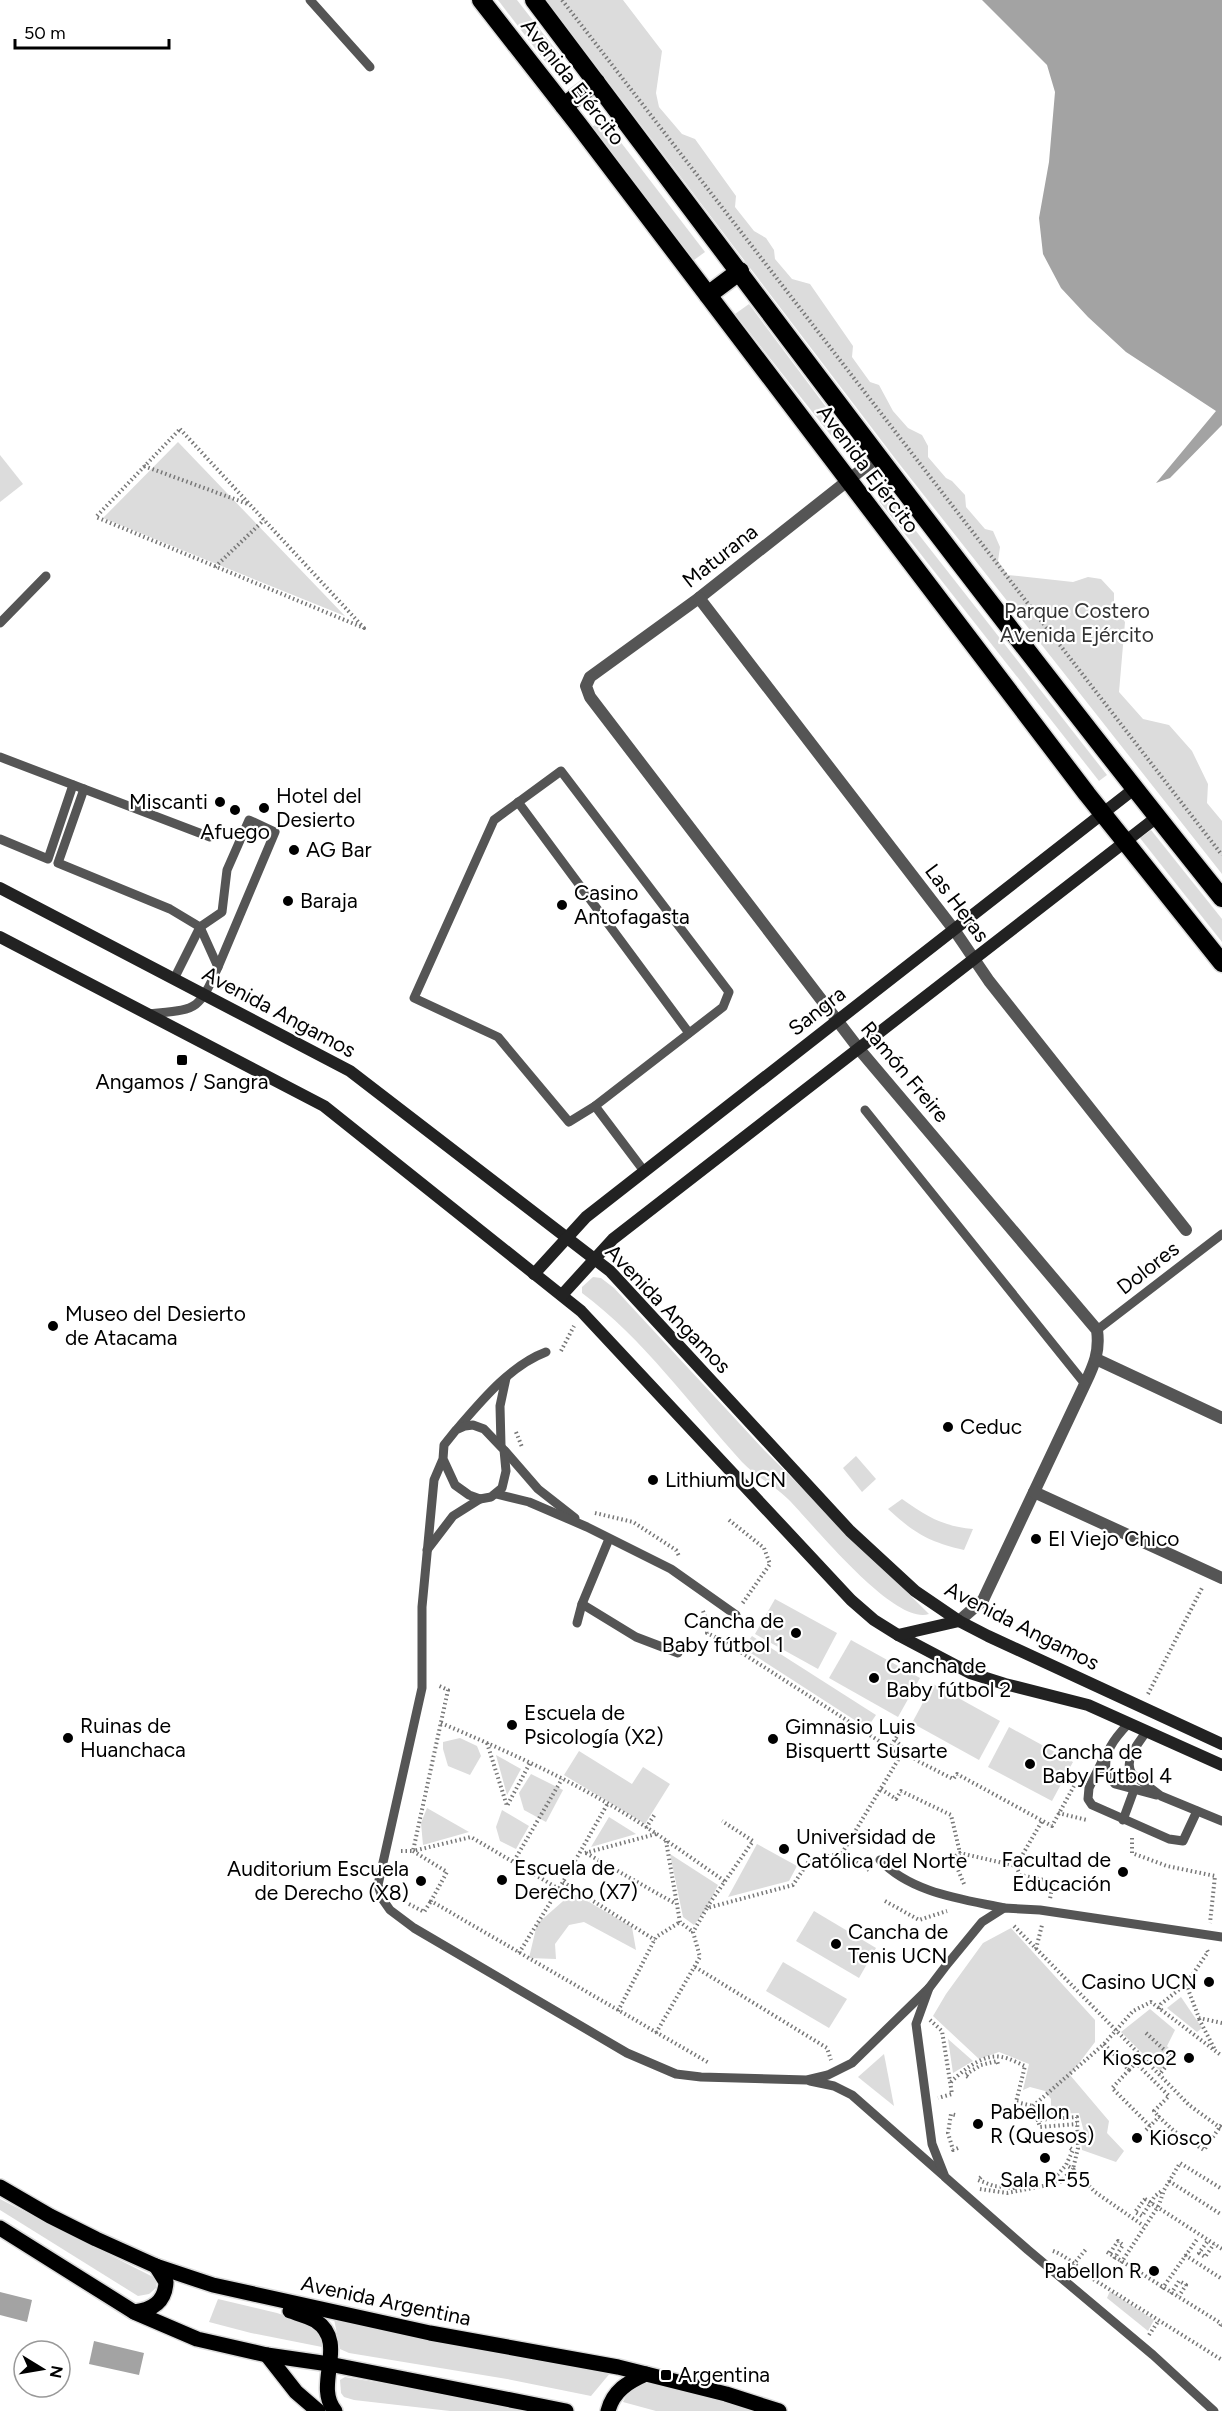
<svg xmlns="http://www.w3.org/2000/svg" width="1222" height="2411" viewBox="0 0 1222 2411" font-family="Figtree,sans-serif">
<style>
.green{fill:#dcdcdc}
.water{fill:#a3a3a3}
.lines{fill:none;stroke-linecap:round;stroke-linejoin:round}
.primary-casing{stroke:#dbdbdb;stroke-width:18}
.highway-casing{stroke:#dbdbdb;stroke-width:21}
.path{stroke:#777;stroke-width:4;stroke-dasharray:1.5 3;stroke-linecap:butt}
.lane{stroke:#555;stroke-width:9}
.street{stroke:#555;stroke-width:12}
.secondary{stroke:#222;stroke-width:12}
.primary{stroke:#000;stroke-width:15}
.highway{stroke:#000;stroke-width:18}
.path-bridge{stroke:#777;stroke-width:4;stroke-dasharray:1.5 3;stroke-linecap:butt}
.poi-dot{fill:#000;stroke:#fff;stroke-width:2}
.labels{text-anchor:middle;stroke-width:4.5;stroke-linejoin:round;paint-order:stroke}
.street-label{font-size:21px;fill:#000;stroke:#fff}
.park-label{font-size:21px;fill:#333;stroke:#fff}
.poi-label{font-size:21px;fill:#000;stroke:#fff;text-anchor:start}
</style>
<rect width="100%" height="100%" fill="#fff"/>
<!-- green -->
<g class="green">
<path d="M498 0H517L559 54 547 64Z"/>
<path d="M546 0H623L662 51 656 93 659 107 682 134 695 139 736 196 735 207 754 231 766 238 774 250 775 259 792 279 810 284 853 346 852 357 870 382 879 385 893 411 908 428 922 435 928 446V457L946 478 952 481 965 495 966 507 985 529 993 531 1000 547 998 561 1008 575 1073 582 1088 577 1101 579 1114 593V607L1125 622 1119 692 1143 719 1169 725 1192 751 1208 784 1207 803 1222 821V874L897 461Z"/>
<path d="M603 119 705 252 694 260 592 127Z"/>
<path d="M749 304 844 431 833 438 735 314Z"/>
<path d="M178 442 345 616 103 518Z"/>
<path d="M0 455 23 484 0 502Z"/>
<path d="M887 494 1107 775 1099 781 879 501Z"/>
<path d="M1151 830 1222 919V942L1140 838Z"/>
<path d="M593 1277 601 1278 614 1288 764 1450 929 1614C894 1626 813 1524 788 1499 774 1485 756 1477 742 1462 691 1406 643 1338 582 1293V1287Z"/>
<path d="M856 1456 876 1479 862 1492 843 1468Z"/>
<path d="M902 1499C928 1517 942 1526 973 1529L964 1550C929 1542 914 1533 888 1509Z"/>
<path d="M775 1599 837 1633 818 1669 755 1634Z"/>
<path d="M752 1636 876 1715 867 1728 743 1648Z"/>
<path d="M851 1640 920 1678 898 1717 829 1678Z"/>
<path d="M933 1684 1000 1721 979 1760 912 1723Z"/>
<path d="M1009 1727 1073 1762 1052 1801 988 1767Z"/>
<path d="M460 1738 477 1746 481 1756 470 1775 448 1766 443 1749V1742Z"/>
<path d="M579 1751 632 1784 643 1767 670 1784 645 1824 564 1775Z"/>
<path d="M496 1755 521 1769 507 1795Z"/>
<path d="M531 1774 563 1790 546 1822 524 1810 519 1793Z"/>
<path d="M427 1808 469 1832 423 1845 421 1823Z"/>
<path d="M502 1810 529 1826 516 1849 500 1841 496 1827Z"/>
<path d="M609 1817 636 1834 591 1847Z"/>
<path d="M757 1844 797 1866 789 1881 728 1897Z"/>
<path d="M670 1854 718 1885 707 1908 694 1925 683 1917Z"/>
<path d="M570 1895H577L632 1927 636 1950 584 1922 569 1925 555 1944 556 1959 529 1958 537 1924Z"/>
<path d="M814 1911 876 1948 859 1978 796 1941Z"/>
<path d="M1011 1928 1095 2020V2042L1070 2075 1109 2121 1107 2133 1124 2151 1116 2162 1082 2150 1080 2134 1084 2132 1079 2113 1051 2114V2099L1045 2091 1030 2087 1023 2090 1029 2064 999 2052 979 2059 933 2016 946 1994 983 1943Z"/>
<path d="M783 1962 847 1999 829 2028 766 1991Z"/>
<path d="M1181 1997 1202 2028 1197 2032 1167 2008Z"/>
<path d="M1150 2009 1175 2030 1167 2046 1174 2054 1160 2071 1121 2032Z"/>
<path d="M948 2039 973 2061 953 2073Z"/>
<path d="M884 2054 894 2106 858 2077Z"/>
<path d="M0 2199 157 2279 156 2288 149 2294 138 2296 0 2210Z"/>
<path d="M1110 2291 1154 2320 1148 2331 1107 2298Z"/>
<path d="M218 2299 277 2313 317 2327 323 2342 322 2347 251 2333 209 2322Z"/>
<path d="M334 2319 611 2372 591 2396 507 2379 349 2353 340 2349Z"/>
<path d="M345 2377 536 2409 544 2411H450L354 2400 344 2397 341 2393 340 2380Z"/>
<path d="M641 2383 667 2385 762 2411H656L623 2402 629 2390Z"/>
</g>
<!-- water -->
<g class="water">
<path d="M982 0H1222V425L1170 478 1156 483 1216 411 1126 352 1088 317 1061 288 1043 254 1039 218 1049 162 1055 92 1047 65Z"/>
<path d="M0 2292 32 2300 27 2322 0 2315Z"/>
<path d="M94 2341 144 2353 139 2375 89 2364Z"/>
</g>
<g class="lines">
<!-- primary casing -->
<g class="primary-casing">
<g id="primary">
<path d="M0 2187 50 2216 96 2239 156 2266 213 2285 430 2333 618 2367 726 2394 779 2411"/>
<path d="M0 2228 134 2312 197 2339 267 2355 329 2364 566 2411"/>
<path d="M290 2311C299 2314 308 2316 316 2321 349 2343 313 2385 335 2411"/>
<path d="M134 2312C152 2310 165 2302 166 2282L156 2266"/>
<path d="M267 2355 296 2392 318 2411"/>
<path d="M608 2411C613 2391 628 2382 646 2374"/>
</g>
</g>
<!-- highway casing -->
<g class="highway-casing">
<g id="highway">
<path d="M481 0 578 124 1087 794 1222 963"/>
<path d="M534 0C761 301 986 604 1222 898"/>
<path d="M564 106 596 82"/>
<path d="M708 295 740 271"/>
</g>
</g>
<!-- path -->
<g class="path">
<path d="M562 0 1222 855"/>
<path d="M180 429 364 628 96 517Z"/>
<path d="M144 466 248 504"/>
<path d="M215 567 264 520"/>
<path d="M561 1351 574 1326"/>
<path d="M516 1432 522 1447"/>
<path d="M595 1513 633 1522 676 1550 679 1556"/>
<path d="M729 1520 764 1548 770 1564 742 1604"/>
<path d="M703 1611 709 1627 707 1633 725 1642 890 1748"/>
<path d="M1148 1694 1203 1586"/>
<path d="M441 1723C497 1747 554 1772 607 1803 649 1827 687 1855 726 1882"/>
<path d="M895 1740 916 1760 953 1779 957 1774 1052 1826 1074 1786"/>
<path d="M487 1743 507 1806 530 1763"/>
<path d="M881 1789 896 1799 901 1791 951 1815 960 1853"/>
<path d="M1058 1813 1087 1820"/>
<path d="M646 1828 655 1814"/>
<path d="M1132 1838V1853L1167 1866 1215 1876 1210 1923"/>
<path d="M666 1841 680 1922 693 1932"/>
<path d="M401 1851H413L448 1690 437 1685"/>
<path d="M585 1853 656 1834"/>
<path d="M586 1853 676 1904"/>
<path d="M514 1861 562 1779"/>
<path d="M1016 1866 1020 1875 1053 1882 1050 1899"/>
<path d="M1016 1866 1042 1821"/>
<path d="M869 1870 842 1853 901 1755 890 1748 903 1726"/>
<path d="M563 1882 655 1940"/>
<path d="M964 1884 953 1858 960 1853 1016 1866"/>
<path d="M559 1889 471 1837 413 1851 447 1872 431 1901 709 2063"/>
<path d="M885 1901 919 1920 947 1911"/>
<path d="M409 1904 424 1912 431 1901"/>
<path d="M707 1907 753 1841 722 1821"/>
<path d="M1014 1926 1189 2105 1222 2129"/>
<path d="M1036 1949 1042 1925"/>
<path d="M519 1953 563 1882 608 1803"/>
<path d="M695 1967 827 2048 831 2060"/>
<path d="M1186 1984 1199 2018 1222 2023"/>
<path d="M1159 2009 1161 2004 1186 1984 1208 1952 1207 1950"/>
<path d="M618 2011 656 1937 680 1922"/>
<path d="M1199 2019 1215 2050"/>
<path d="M930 2020 942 2031 952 2094 938 2098"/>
<path d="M656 2033 700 1957 693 1932 707 1908 793 1885 809 1861 842 1853"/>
<path d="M1146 2033 1173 2058 1159 2075"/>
<path d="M1104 2044 1129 2070 1112 2088 1150 2126"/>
<path d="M1129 2070 1136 2063 1169 2096 1154 2111 1159 2117"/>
<path d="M968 2077 965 2075 981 2065 997 2061 998 2064"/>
<path d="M951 2082C963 2070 984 2053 1002 2057 1009 2058 1018 2063 1025 2066L1016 2102 1033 2106"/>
<path d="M1033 2106 1104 2044 1133 2011 1151 2002 1222 2056"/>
<path d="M1033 2106 1040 2127 1077 2124"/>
<path d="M955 2115 951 2114 948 2133 953 2150 958 2148"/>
<path d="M1036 2120 1077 2117 1078 2148 1073 2169 1095 2192 1144 2226"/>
<path d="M1146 2130 1159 2117 1174 2131 1204 2150 1222 2124"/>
<path d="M981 2177 978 2180 994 2186 1014 2188 1013 2184"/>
<path d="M1051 2179 1053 2180 1066 2165 1073 2150 1070 2148"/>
<path d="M1169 2181 1222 2215"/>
<path d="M980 2189 1007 2193 1048 2185 1059 2183 1073 2169 1066 2165"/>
<path d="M1145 2199 1135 2212 1142 2216 1155 2196 1163 2190"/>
<path d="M1207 2242 1199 2253 1205 2257 1214 2244"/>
<path d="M1053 2251C1067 2256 1081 2270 1093 2279L1222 2360"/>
<path d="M1110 2253 1118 2241 1123 2245 1114 2259"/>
<path d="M1185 2255 1222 2279"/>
<path d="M1121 2263 1159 2205 1164 2190 1180 2163 1222 2189"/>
<path d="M1073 2265 1087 2248"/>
<path d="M1162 2289 1198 2238"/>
<path d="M1171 2294 1179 2281 1186 2285 1179 2296"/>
<path d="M1220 2326 1222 2323"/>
<path d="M1149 2335 1159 2320"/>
</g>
<!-- lane -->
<g class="lane">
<path d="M310 0 370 67"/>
<path d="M0 623 46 576"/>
<path d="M0 757 210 837"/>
<path d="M561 771 729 992 723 1007 595 1106 569 1122 498 1037 414 998 494 820Z"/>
<path d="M84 789 58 863 170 909 200 927 218 967C198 1012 197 1009 149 1014"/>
<path d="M518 802 689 1033"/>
<path d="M0 839 48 859 73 785"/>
<path d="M174 979 200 927 222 912 227 870 249 820 275 832 218 967"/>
<path d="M595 1106 644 1171"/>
<path d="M865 1110 1085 1384"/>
<path d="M1097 1330 1222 1234"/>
<path d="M458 1428C482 1400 511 1365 546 1352"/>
<path d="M501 1445 500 1406 506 1378"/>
<path d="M505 1451 538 1489 575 1518"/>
<path d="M443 1459 455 1485 469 1495 480 1499 491 1497 502 1488 506 1471 504 1450 484 1429 473 1425 465 1426 456 1430 444 1445 443 1459 434 1480 422 1607V1688L378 1885 383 1900 390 1910 414 1928 627 2053 676 2074 701 2077 807 2080 828 2075 852 2063 929 1988"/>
<path d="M496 1494 529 1502 587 1527 671 1569 736 1615"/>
<path d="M427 1550 453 1516 480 1499"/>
<path d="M582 1604 636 1637 678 1653"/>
<path d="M577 1623 582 1604 609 1539"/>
<path d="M1128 1724C1114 1739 1103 1752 1106 1774L1115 1784 1156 1795"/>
<path d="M1146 1732C1138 1744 1123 1760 1132 1774L1161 1796 1222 1821"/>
<path d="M1106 1753 1089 1788 1088 1799 1092 1805 1169 1839 1183 1841 1197 1811"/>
<path d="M1123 1820 1134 1790"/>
<path d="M880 1860C911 1893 962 1899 1004 1908"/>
<path d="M810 2081 834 2086 852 2095 943 2175"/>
<path d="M1214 2411 1153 2355 1028 2250 945 2177 932 2144 916 2024 929 1988 945 1967 982 1922 1004 1908 1040 1910 1222 1937"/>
</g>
<!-- street -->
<g class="street">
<path d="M879 456 699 598 590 677 586 686 590 697 859 1049 1097 1330C1100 1352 1094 1365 1085 1384L983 1600 959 1621"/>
<path d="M699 598 955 931 989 981 1186 1230"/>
<path d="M1096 1359 1222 1418"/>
<path d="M1034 1492 1222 1578"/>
</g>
<!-- secondary -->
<g class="secondary">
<path d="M0 888 350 1071 610 1271 850 1531 915 1591 959 1621 988 1636 1222 1744"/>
<path d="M0 937 324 1106 581 1311 851 1600 874 1620 898 1635 970 1673 1005 1684 1088 1705 1222 1765"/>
<path d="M534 1274 586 1217 1134 789"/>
<path d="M562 1295 613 1239 1157 817"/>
<path d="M898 1635 959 1621"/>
</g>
<!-- primary -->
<use href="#primary" class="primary"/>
<!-- highway -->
<use href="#highway" class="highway"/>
<!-- path-bridge -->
<g class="path-bridge">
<path d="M1145 2199 1222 2249"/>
<path d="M1107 2252 1222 2324"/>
</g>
</g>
<!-- markers -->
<g class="poi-dot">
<circle cx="220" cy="802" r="6"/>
<circle cx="264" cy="808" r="6"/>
<circle cx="235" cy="810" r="6"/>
<circle cx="294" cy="850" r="6"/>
<circle cx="288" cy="901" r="6"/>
<circle cx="562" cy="905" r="6"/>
<rect x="176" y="1054" width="12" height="12" rx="3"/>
<circle cx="53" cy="1326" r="6"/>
<circle cx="948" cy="1427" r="6"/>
<circle cx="653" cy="1480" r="6"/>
<circle cx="1036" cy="1539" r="6"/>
<circle cx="796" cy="1633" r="6"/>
<circle cx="874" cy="1678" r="6"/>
<circle cx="512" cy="1725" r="6"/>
<circle cx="68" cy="1738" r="6"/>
<circle cx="773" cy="1739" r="6"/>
<circle cx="1030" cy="1764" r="6"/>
<circle cx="784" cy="1849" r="6"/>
<circle cx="1123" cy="1872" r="6"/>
<circle cx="502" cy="1880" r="6"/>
<circle cx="421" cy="1881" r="6"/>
<circle cx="836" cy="1944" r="6"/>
<circle cx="1209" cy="1982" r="6"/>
<circle cx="1189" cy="2058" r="6"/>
<circle cx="978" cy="2124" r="6"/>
<circle cx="1137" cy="2138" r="6"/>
<circle cx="1045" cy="2158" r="6"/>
<circle cx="1154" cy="2271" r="6"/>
<rect x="660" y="2369" width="12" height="12" rx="3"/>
</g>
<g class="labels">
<!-- street labels -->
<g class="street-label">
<text transform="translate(573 82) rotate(52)" y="7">Avenida Ejército</text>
<text transform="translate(868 469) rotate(53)" y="7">Avenida Ejército</text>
<text transform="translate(720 556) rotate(-38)" y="7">Maturana</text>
<text transform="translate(957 903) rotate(53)" y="7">Las Heras</text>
<text transform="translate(817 1011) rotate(-38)" y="7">Sangra</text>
<text transform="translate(279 1012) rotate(28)" y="7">Avenida Angamos</text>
<text transform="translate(905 1072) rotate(50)" y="7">Ramón Freire</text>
<text transform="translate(1148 1268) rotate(-38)" y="7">Dolores</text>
<text transform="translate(668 1309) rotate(46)" y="7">Avenida Angamos</text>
<text transform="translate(1022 1626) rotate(27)" y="7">Avenida Angamos</text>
<text transform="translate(386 2301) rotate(12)" y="7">Avenida Argentina</text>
</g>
<!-- park labels -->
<g class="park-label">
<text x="1077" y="618">Parque Costero<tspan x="1077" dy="24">Avenida Ejército</tspan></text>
</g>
<!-- poi labels -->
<g class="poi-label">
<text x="276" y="803">Hotel del<tspan x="276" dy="24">Desierto</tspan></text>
<text x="208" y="809" text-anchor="end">Miscanti</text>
<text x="235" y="839" text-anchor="middle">Afuego</text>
<text x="306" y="857">AG Bar</text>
<text x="574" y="900">Casino<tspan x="574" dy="24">Antofagasta</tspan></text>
<text x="300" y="908">Baraja</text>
<text x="182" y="1089" text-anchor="middle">Angamos / Sangra</text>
<text x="65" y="1321">Museo del Desierto<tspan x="65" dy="24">de Atacama</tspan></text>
<text x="960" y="1434">Ceduc</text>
<text x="665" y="1487">Lithium UCN</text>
<text x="1048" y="1546">El Viejo Chico</text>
<text x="784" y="1628" text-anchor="end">Cancha de<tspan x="784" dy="24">Baby fútbol 1</tspan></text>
<text x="886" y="1673">Cancha de<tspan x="886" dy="24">Baby fútbol 2</tspan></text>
<text x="524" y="1720">Escuela de<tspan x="524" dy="24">Psicología (X2)</tspan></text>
<text x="80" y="1733">Ruinas de<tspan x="80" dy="24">Huanchaca</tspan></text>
<text x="785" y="1734">Gimnasio Luis<tspan x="785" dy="24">Bisquertt Susarte</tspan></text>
<text x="1042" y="1759">Cancha de<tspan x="1042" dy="24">Baby Fútbol 4</tspan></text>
<text x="796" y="1844">Universidad de<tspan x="796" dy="24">Católica del Norte</tspan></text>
<text x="1111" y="1867" text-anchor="end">Facultad de<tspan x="1111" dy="24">Educación</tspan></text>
<text x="514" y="1875">Escuela de<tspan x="514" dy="24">Derecho (X7)</tspan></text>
<text x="409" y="1876" text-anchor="end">Auditorium Escuela<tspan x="409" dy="24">de Derecho (X8)</tspan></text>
<text x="848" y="1939">Cancha de<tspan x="848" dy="24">Tenis UCN</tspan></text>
<text x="1197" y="1989" text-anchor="end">Casino UCN</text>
<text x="1177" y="2065" text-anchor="end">Kiosco2</text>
<text x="990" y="2119">Pabellon<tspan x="990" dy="24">R (Quesos)</tspan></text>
<text x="1149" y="2145">Kiosco</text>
<text x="1045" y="2187" text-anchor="middle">Sala R-55</text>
<text x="1142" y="2278" text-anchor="end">Pabellon R</text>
<text x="678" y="2382">Argentina</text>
</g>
</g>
<!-- north arrow -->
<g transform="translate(42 2369) rotate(101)"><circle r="28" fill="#ffffff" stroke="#999999" stroke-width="1.5"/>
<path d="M0-4.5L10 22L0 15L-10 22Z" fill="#000000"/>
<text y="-9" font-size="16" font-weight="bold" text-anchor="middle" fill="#000000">N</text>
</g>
<!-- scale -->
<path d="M15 39v9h154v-9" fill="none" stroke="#000000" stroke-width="3"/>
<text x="24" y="39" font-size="18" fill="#000000" stroke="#ffffff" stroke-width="4.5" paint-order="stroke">50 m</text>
</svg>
